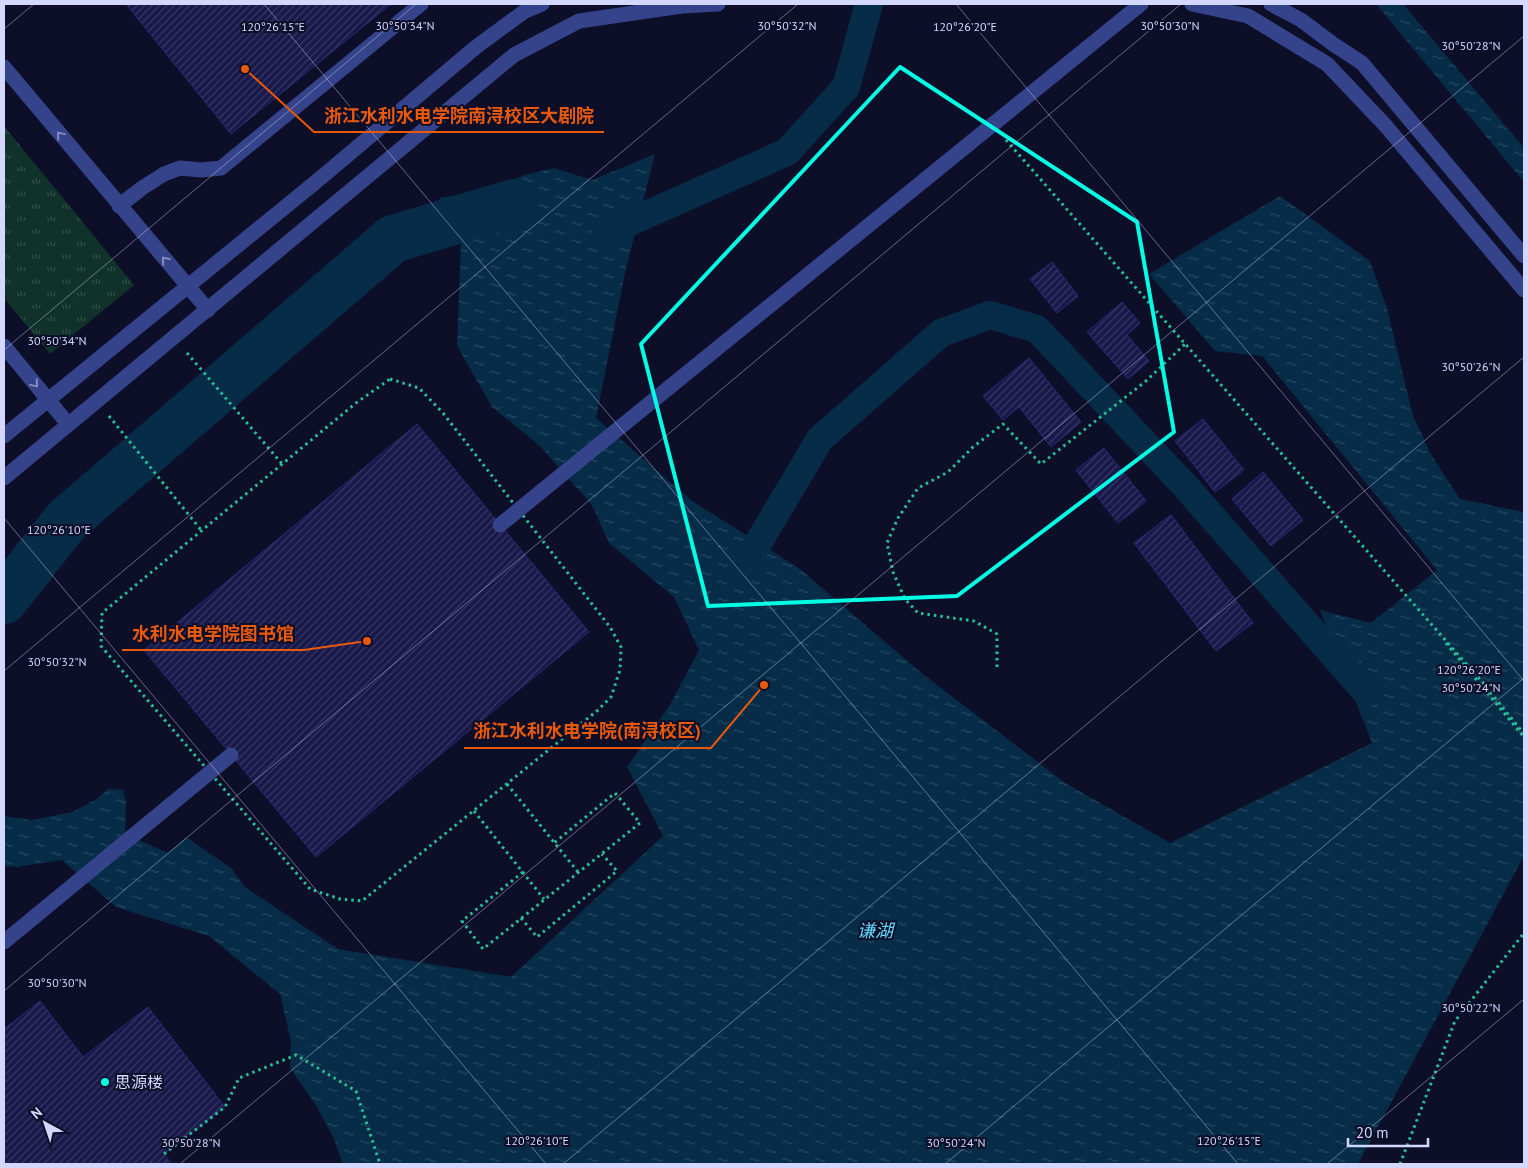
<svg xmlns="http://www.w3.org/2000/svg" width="1528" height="1168" viewBox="0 0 1528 1168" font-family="'PT Sans','Noto Sans SC',sans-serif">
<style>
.grass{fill:url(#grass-tufts)}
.water{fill:url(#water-ripples)}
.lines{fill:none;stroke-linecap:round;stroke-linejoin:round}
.canal{stroke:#062c48;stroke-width:28}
.river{stroke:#062c48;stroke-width:48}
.building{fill:url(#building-hatch);stroke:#282978}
.path{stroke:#25c298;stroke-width:3;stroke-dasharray:2.5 4;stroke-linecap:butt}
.minor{stroke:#35438a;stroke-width:15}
.oneway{stroke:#848ec4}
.marked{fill:none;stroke:#00ffe4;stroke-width:4;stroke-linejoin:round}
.ticks{fill:none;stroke:#d4d8ff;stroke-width:1;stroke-opacity:0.45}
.poi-dot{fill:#00ffe4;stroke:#0d0e28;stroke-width:2}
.labels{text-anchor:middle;stroke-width:4;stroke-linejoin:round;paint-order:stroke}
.poi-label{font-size:16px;fill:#d4d8ff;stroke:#0d0e28;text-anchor:start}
.water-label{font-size:18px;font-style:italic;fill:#62d7ff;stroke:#0d0e28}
.ticks-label{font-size:12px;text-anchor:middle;fill:#d4d8ff;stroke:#0d0e28;stroke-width:4;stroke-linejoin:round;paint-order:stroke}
.leader{fill:none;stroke:#e8590c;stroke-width:2}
.callout-dot{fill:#e8590c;stroke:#0d0e28;stroke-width:2}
.callout-label{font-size:18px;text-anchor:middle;font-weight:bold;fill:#e8590c;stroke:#0d0e28;stroke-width:4;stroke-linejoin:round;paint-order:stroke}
</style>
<defs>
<pattern id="grass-tufts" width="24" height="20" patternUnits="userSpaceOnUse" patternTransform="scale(1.25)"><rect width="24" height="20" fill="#10322a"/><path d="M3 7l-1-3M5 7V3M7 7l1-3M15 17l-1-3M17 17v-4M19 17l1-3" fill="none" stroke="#324f4a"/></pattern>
<pattern id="water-ripples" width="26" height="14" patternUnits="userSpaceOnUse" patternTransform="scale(1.25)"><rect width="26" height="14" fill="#062c48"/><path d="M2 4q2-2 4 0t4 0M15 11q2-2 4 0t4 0" fill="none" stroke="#294a63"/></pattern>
<pattern id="building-hatch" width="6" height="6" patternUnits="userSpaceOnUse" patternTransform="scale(1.25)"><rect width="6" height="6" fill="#18184a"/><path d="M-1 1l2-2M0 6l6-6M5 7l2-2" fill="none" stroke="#393965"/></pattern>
</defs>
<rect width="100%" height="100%" fill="#0d0e28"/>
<!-- grass -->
<path class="grass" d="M4 126 134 285 50 354 4 298Z"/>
<!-- water -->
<g class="water">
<path d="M1376 4H1403L1524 148V182Z"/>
<path d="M655 154 625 273 596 418 692 501 800 569 919 671 1065 783 1170 843 1372 743 1320 610 1371 623 1437 570 1262 356 1215 351 1149 274 1280 196 1370 261 1387 308 1413 416 1432 456 1460 499 1524 512V856L1358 1164H343L334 1139 317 1107 290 1068 291 1041 280 994 209 936 116 907 62 860 17 867 4 866V816L31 820 73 812 97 799 108 789 123 790 126 802 125 834 168 853 186 837 231 868 245 887 338 949 511 977 663 836 627 767 671 703 699 650 674 597 609 543 592 505 540 446 492 407 457 346 461 243 439 198 480 191 528 174 554 168 592 180Z"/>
</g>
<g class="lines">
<!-- canal -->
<g class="canal">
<path d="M606 234 610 231 787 152 846 87 869 4"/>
<path d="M739 575 820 439 941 333 990 315 1037 329 1186 487 1366 692"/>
</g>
<!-- river -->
<path class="river" d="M4 600 66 521 393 239 514 203"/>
</g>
<!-- building -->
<g class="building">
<path d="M126 4H391L231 134Z"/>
<path d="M1052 262 1078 296 1057 313 1030 279Z"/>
<path d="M1122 302 1140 323 1127 335 1149 361 1128 379 1087 332Z"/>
<path d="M1029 358 1081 422 1051 447 1019 407 1003 420 983 396Z"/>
<path d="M1203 419 1244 470 1215 492 1175 441Z"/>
<path d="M417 424 589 632 316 857 144 650Z"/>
<path d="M1104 448 1146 501 1118 523 1076 470Z"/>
<path d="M1263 472 1303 520 1271 546 1232 499Z"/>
<path d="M1171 515 1253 623 1216 651 1134 543Z"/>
<path d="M40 1001 83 1057 148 1007 225 1107 164 1154 172 1164H4V1029Z"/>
</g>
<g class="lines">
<!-- path -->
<g class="path">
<path d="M1006 140 1483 683 1524 734"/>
<path d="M187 353 283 465"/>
<path d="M390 379 419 388 443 413 610 627 621 647 620 670 611 697 598 710 362 901 340 899 310 889 101 646 102 613 356 403Z"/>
<path d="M109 416 201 530"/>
<path d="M1446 643 1524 737"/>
<path d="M997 667V634L974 621 918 613 905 599 893 572 887 543 898 518 918 488 948 472 973 447 1003 424 1041 464 1146 381 1185 344"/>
<path d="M507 784 578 872"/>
<path d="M474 811 544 899"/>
<path d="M523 872 462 921 483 949 640 823 615 793 554 843"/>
<path d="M521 918 537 937 617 871 602 854"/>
<path d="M164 1154 225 1107 239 1078 296 1055 356 1091 380 1164"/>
<path d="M1400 1164 1455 1021 1524 933"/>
</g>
<!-- minor -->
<g class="minor">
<path d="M1192 4 1248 16 1327 64 1385 125 1524 290"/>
<path d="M1271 4 1301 20 1333 44 1362 63 1524 256"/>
<path d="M4 67 208 310"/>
<path d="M119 206 142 188 164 174 180 168 201 170 221 168 421 4"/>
<path d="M4 346 68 424"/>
<path d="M4 436 317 181 476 47 525 11 542 4"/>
<path d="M4 478 514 55 579 21 682 6 718 4"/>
<path d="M500 525 1141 4"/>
<path d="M4 942 231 755"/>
</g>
</g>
<!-- one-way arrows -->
<defs><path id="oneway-chevron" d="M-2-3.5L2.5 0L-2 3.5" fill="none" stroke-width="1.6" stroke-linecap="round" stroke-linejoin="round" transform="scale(1.25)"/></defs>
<g class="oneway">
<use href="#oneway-chevron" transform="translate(60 135) rotate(-130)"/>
<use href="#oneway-chevron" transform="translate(165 260) rotate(-130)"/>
<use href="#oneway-chevron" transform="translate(35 384) rotate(50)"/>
</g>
<!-- marked area -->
<path class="marked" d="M900 67 1137 222 1174 432 957 596 708 606 641 344Z"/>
<!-- ticks -->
<path class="ticks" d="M264 4 1238 1164M956 4 1524 681M4 29 34 4M4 350 416 4M4 518 546 1164M4 671 798 4M4 991 1181 4M180 1164 1524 36M563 1164 1524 357M945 1164 1524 678M1327 1164 1524 999"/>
<!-- markers -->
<circle class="poi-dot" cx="105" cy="1082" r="5"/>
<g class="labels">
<!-- poi labels -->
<g class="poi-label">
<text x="115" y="1088">思源楼</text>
</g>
<!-- water labels -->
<g class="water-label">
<text x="875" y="937">谦湖</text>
</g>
</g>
<g class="ticks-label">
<text x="405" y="30">30°50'34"N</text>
<text x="787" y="30">30°50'32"N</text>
<text x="1170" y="30">30°50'30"N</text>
<text x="273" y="31">120°26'15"E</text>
<text x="965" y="31">120°26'20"E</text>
<text x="1471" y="50">30°50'28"N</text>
<text x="57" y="345">30°50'34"N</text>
<text x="1471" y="371">30°50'26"N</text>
<text x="59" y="534">120°26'10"E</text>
<text x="57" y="666">30°50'32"N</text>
<text x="1469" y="674">120°26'20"E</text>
<text x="1471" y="692">30°50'24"N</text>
<text x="57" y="987">30°50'30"N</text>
<text x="1471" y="1012">30°50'22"N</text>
<text x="537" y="1145">120°26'10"E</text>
<text x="1229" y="1145">120°26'15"E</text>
<text x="191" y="1147">30°50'28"N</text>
<text x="956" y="1147">30°50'24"N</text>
</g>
<!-- callouts -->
<path class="leader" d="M245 69L314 132H604M367 641L304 650H122M764 685L711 748H464"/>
<g class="callout-dot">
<circle cx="245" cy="69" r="5"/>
<circle cx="367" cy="641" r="5"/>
<circle cx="764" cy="685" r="5"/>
</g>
<g class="callout-label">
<text x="459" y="122">浙江水利水电学院南浔校区大剧院</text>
<text x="213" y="640">水利水电学院图书馆</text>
<text x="587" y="737">浙江水利水电学院(南浔校区)</text>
</g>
<!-- border -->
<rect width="1528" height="1168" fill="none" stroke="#d4d8ff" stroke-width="10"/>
<!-- north arrow -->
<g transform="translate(45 1123) rotate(320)" stroke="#0d0e28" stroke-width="4" paint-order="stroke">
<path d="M0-4L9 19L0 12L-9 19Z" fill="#d4d8ff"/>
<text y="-8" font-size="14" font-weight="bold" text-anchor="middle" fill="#d4d8ff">N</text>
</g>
<!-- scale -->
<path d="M1348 1138v8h80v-8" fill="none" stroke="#d4d8ff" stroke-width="2.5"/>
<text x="1356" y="1138" font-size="15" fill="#d4d8ff" stroke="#0d0e28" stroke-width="4" paint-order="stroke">20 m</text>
</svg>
